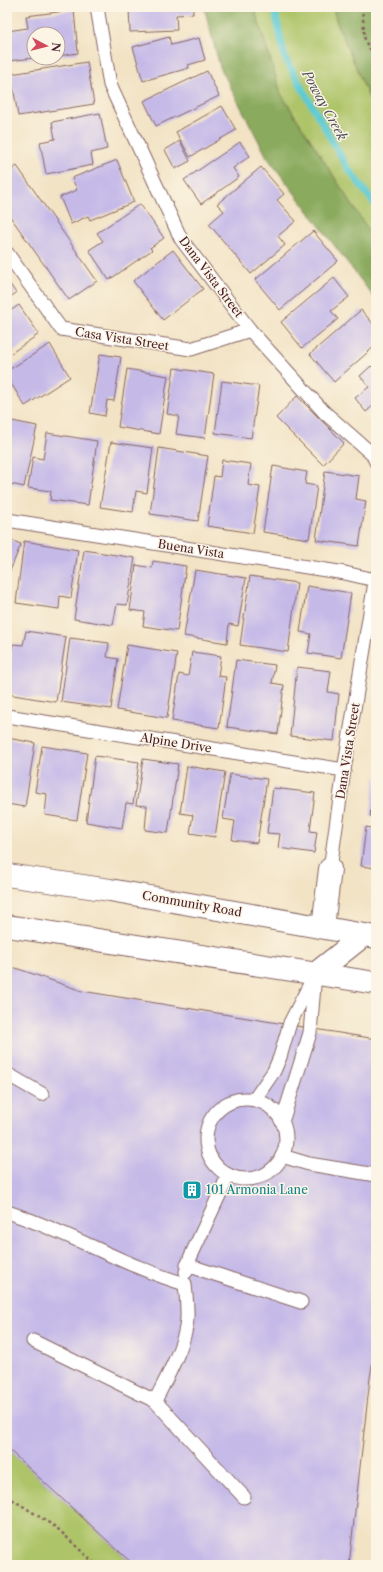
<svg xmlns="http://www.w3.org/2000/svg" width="383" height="1572" viewBox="0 0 383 1572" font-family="'Libre Caslon Text',serif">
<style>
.green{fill:#aec469;stroke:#7c724a}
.forest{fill:#8aaa5d;stroke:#6a6444}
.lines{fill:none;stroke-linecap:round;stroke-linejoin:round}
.stream{stroke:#5dcad1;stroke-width:7}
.building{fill:#c5b9e8}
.lane-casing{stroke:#856461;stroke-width:15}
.street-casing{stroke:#856461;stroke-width:24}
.primary-casing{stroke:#856461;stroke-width:24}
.path{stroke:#856461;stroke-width:2.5;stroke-dasharray:3 3;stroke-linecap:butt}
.lane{stroke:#fff;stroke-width:13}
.street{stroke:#fff;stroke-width:22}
.primary{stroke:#fff;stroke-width:22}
.labels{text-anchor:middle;stroke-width:3;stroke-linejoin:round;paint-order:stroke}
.street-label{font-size:12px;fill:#4a1f2b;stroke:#fcf5e5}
.culture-label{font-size:12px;fill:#0d838f;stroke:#fcf5e5;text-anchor:start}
.water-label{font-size:13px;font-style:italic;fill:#50525d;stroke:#fcf5e5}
</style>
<rect width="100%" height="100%" fill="#fcf5e5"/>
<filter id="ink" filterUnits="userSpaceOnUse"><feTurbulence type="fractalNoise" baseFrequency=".025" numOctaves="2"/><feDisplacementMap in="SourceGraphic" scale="8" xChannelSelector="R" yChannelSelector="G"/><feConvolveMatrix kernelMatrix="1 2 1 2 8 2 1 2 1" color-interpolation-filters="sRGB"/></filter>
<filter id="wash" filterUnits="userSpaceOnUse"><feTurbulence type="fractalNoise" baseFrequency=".012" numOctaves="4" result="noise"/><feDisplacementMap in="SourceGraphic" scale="16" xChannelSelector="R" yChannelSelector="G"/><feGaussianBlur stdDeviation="0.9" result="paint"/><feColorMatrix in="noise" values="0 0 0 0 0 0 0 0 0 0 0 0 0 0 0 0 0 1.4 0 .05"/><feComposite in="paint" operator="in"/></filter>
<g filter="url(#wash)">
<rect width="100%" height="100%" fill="#f2e3c5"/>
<!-- green -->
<g class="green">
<path d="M254 7H333L337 23 376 114V239L363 222 281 94Z"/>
<path d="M7 1448 134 1565H7Z"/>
</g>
<!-- forest -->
<g class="forest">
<path d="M204 7H254L281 94 363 222 376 239V300L267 157 220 67Z"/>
<path d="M333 7H375L376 10V114L337 23Z"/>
</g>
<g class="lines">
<!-- stream -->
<path class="stream" d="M274 7 285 58 347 167 376 206"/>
</g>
<g id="blocks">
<!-- building -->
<g class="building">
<path d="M129 7H193V14L176 15 177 30 130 32Z"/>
<path d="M74 10 78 53 58 56V34H34V58L8 61 7 31 28 28 26 16Z"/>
<path d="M169 37 171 45 199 38 205 60 188 65 189 68 143 81 133 47Z"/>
<path d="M87 62 94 104 18 116 11 74Z"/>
<path d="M207 71 219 96 156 126 144 101Z"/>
<path d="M222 106 236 130 190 157 176 132Z"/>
<path d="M100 113 107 149 91 153 93 165 46 174 40 142 55 139 52 122Z"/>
<path d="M180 141 190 161 175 169 165 150Z"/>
<path d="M240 142 250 156 233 168 239 177 201 204 184 180Z"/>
<path d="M117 160 134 202 90 220 88 216 71 224 60 197 77 190 72 178Z"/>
<path d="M17 166 97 281 69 300 7 212V172Z"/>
<path d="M261 167 284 194 277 200 296 221 278 236 285 245 251 274 209 224 224 211 217 204Z"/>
<path d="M140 204 164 238 150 248 152 250 109 280 89 250 103 241 97 233Z"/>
<path d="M313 231 338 261 280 310 255 280Z"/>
<path d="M173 250 203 289 163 320 133 281Z"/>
<path d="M334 278 349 297 331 311 338 319 302 348 281 322Z"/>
<path d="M7 280 16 293 7 299Z"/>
<path d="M19 305 39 334 7 356V313Z"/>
<path d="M361 310 376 327V345L334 382 310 354Z"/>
<path d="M50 344 70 377 25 406 7 377V371Z"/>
<path d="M100 354 121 357 114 401 107 400 105 416 90 413Z"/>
<path d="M371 366 376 371V403L366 412 355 398 369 387 360 376Z"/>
<path d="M174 368 214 374 205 438 176 434 179 416 167 414Z"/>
<path d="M127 369 168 376 159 434 118 427Z"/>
<path d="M222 381 259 386 251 438 215 433Z"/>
<path d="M297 396 344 443 323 465 276 418Z"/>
<path d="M7 420 37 426 24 487 7 483Z"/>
<path d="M47 433 97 441 88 505 50 500 51 491 28 488 33 457 43 459Z"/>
<path d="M111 442 153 448 147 493 136 491 133 512 100 507Z"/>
<path d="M159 448 208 456 198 521 150 514Z"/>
<path d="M222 460 251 464 248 485 260 487 253 533 207 526 214 476 220 477Z"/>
<path d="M273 466 307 472 305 484 317 486 309 539 263 532Z"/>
<path d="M325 471 359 476 356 499 366 501 359 546 316 540Z"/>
<path d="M7 539 21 544 7 578Z"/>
<path d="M24 541 78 550 71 598 60 596 59 609 16 603Z"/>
<path d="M84 550 135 558 127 605 117 604 113 625 74 619Z"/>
<path d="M153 561 186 566 177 631 143 626 145 612 130 610 136 565 152 568Z"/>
<path d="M195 570 246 578 238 626 229 624 227 643 184 636Z"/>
<path d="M250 576 297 583 288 652 240 645Z"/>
<path d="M307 586 351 593 341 658 308 653 311 634 300 632Z"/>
<path d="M26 631 66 637 56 702 7 694V685L13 644 23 645Z"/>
<path d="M70 638 109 643 107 657 118 659 111 709 61 702Z"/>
<path d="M127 645 177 653 167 718 117 710Z"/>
<path d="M192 652 221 656 218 676 226 677 219 728 172 721 179 674 188 676Z"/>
<path d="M236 660 275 665 272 683 284 685 278 734 227 727Z"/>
<path d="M297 667 331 671 328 692 339 694 334 741 290 736Z"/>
<path d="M7 738 35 743 25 807 7 804Z"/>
<path d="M42 746 87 753 77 820 45 815 47 794 35 792Z"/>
<path d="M95 756 139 762 133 804 126 803 122 828 86 822Z"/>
<path d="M143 759 178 764 168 833 145 830 147 806 136 805Z"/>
<path d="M187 766 225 772 215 837 190 833 193 815 180 813Z"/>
<path d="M230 774 267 779 257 843 232 840 235 821 223 819Z"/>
<path d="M375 777H376V817L370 816Z"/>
<path d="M273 788 315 793 310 831 317 832 314 853 278 848 280 834 267 833Z"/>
<path d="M366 827 376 829V868L361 866Z"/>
<path d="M7 965 82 991 376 1039V1341L370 1378 349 1565H134L7 1448Z"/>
</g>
</g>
</g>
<g filter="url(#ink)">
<use href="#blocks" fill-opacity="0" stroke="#856461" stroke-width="1"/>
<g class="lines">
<!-- lane casing -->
<g class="lane-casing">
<g id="lane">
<path d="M97 7 110 85 181 239 250 330 324 412 373 455 376 462"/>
<path d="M7 253 61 329 191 349 250 330"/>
<path d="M7 520 345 573 375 580"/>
<path d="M7 716 344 770"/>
<path d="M330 869 344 770 376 576"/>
<path d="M7 1074 42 1094"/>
<circle cx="246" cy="1139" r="40"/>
<path d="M254 1100 274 1071 280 1057 290 1023 312 980"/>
<path d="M282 1122 310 1033 315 974"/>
<path d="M282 1156 309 1164 376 1175"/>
<path d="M7 1212C68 1231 124 1266 185 1284 186 1298 189 1313 186 1327 183 1348 165 1381 155 1401"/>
<path d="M187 1265 301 1302"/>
<path d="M186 1272 190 1258 228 1176"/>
<path d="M33 1341 155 1401 244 1497"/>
</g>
</g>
<!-- street casing -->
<g class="street-casing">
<path id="street" d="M323 927 330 869"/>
</g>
<!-- primary casing -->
<g class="primary-casing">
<g id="primary">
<path d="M7 875 110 890 376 937"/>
<path d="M7 926 376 983"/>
<path d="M315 974 364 935"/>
</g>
</g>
<!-- path -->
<g class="path">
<path d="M362 7 365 41 376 58"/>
<path d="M7 1496 57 1528 96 1565"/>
</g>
<!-- lane -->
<use href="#lane" class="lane"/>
<!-- street -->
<use href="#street" class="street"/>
<!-- primary -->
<use href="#primary" class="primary"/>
</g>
</g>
<!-- icons -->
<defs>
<g id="building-square" transform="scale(1)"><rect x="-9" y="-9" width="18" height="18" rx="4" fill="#0f9aa8" stroke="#fcf5e5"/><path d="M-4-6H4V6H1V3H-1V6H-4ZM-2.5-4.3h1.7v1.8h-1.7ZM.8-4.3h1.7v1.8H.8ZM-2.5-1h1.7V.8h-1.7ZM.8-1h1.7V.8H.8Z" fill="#fff"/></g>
</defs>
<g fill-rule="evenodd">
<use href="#building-square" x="192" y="1190"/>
</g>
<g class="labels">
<!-- street labels -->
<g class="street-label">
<text transform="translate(211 277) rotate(53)" y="4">Dana Vista Street</text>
<text transform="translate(122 339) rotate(9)" y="4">Casa Vista Street</text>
<text transform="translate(191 549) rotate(9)" y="4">Buena Vista</text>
<text transform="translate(176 743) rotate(9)" y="4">Alpine Drive</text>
<text transform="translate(348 751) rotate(-81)" y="4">Dana Vista Street</text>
<text transform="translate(192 904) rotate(10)" y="4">Community Road</text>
</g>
<!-- culture labels -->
<g class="culture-label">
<text x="206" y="1194">101 Armonia Lane</text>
</g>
<!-- water labels -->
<g class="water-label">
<text transform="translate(325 105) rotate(61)" y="5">Poway Creek</text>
</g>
</g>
<!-- margin -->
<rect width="383" height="1572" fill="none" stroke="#fcf5e5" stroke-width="24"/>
<!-- north arrow -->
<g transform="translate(46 46) rotate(97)"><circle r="19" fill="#fcf5e5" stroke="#b59f9b"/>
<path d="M0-3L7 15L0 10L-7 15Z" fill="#d1495b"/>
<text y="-6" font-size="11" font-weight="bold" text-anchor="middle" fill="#4a1f2b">N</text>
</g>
</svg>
